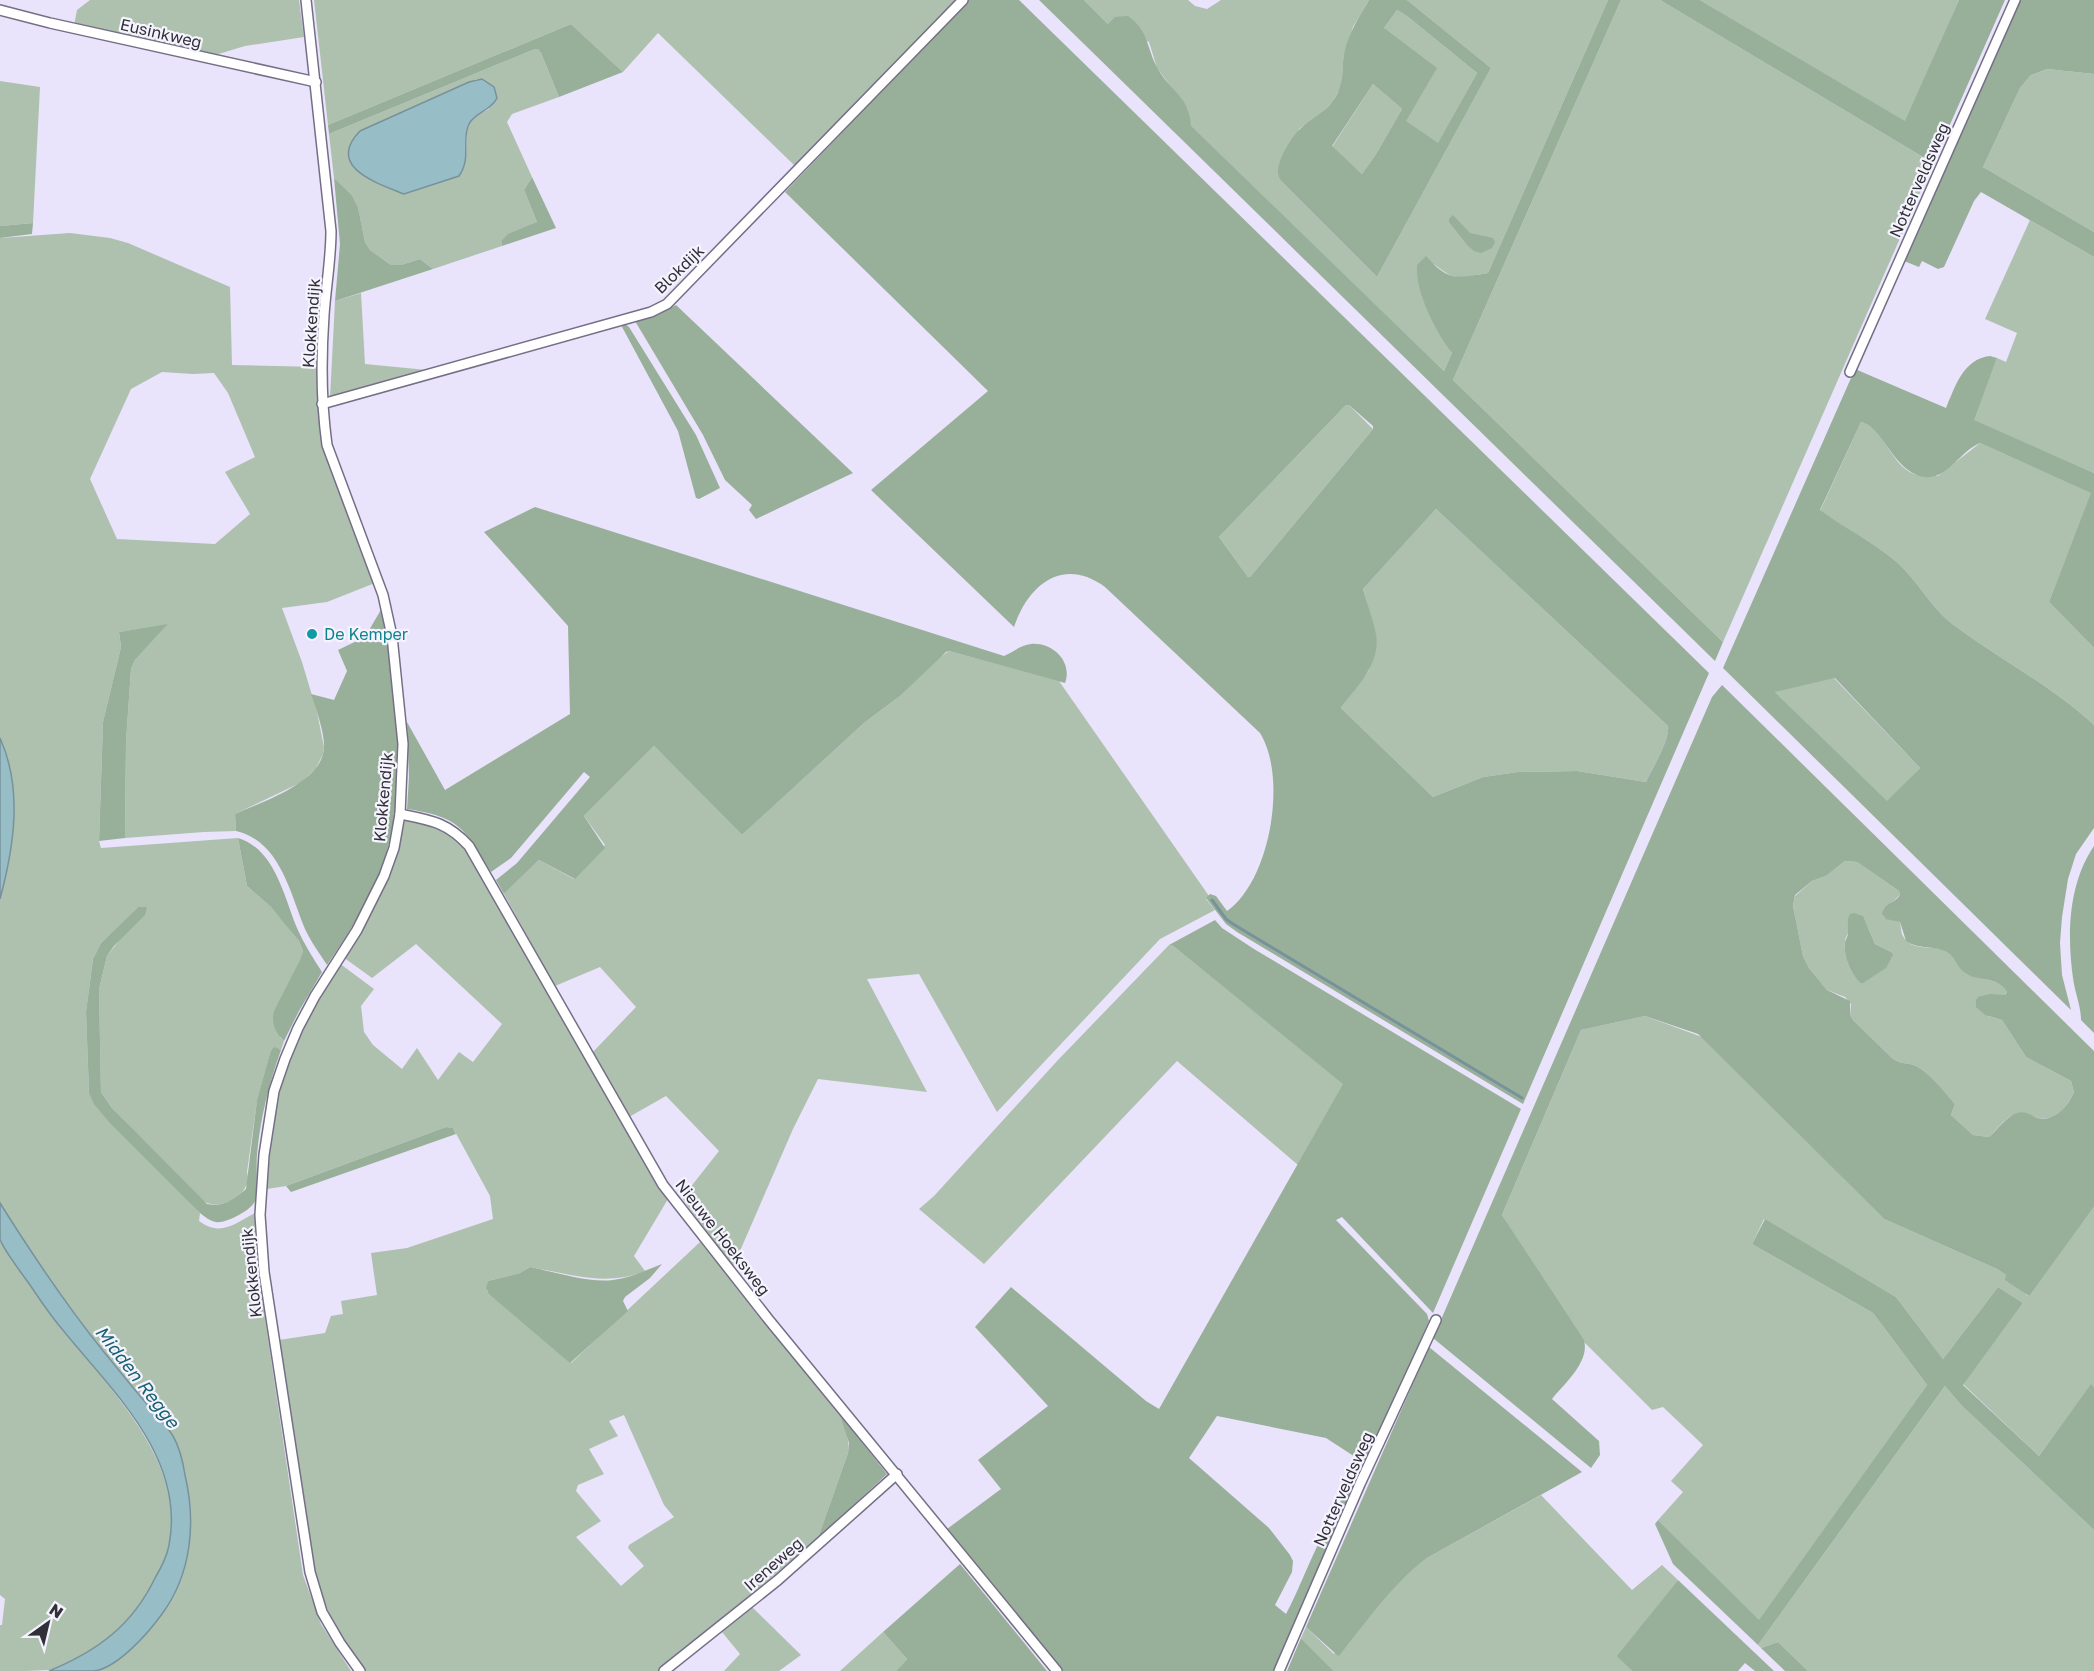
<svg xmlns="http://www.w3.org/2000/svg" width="2094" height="1671" viewBox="0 0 2094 1671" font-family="'Golos Text',sans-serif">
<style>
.green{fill:#aec1ae;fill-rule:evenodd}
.forest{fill:#98b099;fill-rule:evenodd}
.water{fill:#97bdc7;stroke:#78929c;stroke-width:1.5}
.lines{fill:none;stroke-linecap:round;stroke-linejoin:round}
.stream{stroke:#78929c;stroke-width:3}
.minor-casing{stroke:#756f86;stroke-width:12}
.minor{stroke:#fff;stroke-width:9}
.culture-dot{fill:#0f9aa8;stroke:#f5f3fd;stroke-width:2}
.labels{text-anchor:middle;stroke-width:4.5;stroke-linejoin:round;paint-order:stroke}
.street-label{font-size:16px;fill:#312f38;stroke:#f5f3fd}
.culture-label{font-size:16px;fill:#0d838f;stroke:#f5f3fd;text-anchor:start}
.water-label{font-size:18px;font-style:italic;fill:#186171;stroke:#f5f3fd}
</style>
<rect width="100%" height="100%" fill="#eae3fc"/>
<!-- green -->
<g class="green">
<path d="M90 0H299L304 37 245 46 212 56 74 26 77 10Z"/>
<path d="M314 0H956L795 166 658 33 623 72 571 24 328 125Z"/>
<path d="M1084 0H1188L1195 6 1207 9 1221 0H1369L1353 27 1344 54 1341 87 1332 102 1322 113 1299 129 1278 173 1282 182 1377 277 1491 68 1407 0H1608L1488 273C1460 277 1457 283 1434 264L1438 329 1452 353 1444 371 1190 126 1188 110 1157 68 1149 42 1108 24Z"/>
<path d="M1621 0H1660L1933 163 1723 642 1453 380Z"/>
<path d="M1700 0H1959L1906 122Z"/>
<path d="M1397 10 1407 16 1477 73 1438 144 1405 121 1384 28Z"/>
<path d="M535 49H538L541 53 559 97 512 114 507 122 532 177 524 190 537 222 502 240V246L433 269 420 259 401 265H391L370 250 365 242 358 207 352 195 334 178 329 134ZM477 79 489 109C483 112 476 115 472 120 461 132 473 156 459 176L404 194 363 175 352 166 360 131Z"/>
<path d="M2047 69 2094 74V232L1983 167 2020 88 2031 75Z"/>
<path d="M0 81 40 87 33 223 0 226Z"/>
<path d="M1373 84 1402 109 1376 154 1362 174 1332 147Z"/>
<path d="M2030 220 2094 257V473L1973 420 1997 358 2006 362 2017 333 1985 319Z"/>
<path d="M70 233 110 238 128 243 230 287 232 365 319 367V428L326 452 375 583 327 602 282 608 302 662 317 712 324 747 323 754 316 768 302 782 235 814 236 831 204 832 125 838 126 742 131 669 135 660 167 625 119 632 121 647 103 722 99 841 101 848 238 838 247 886 271 907 287 925 299 941 303 951 280 1037 284 1041 281 1050 276 1047 270 1053 257 1101 247 1172C248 1177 249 1182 246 1186 239 1202 215 1210 201 1200L112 1108 101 1092 99 989 107 956 125 933 138 907 101 943 93 959 86 1012 89 1093 200 1213 199 1221C221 1237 234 1224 255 1213V1250L303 1575 321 1624 351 1671H96L122 1657 179 1584 186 1562 190 1538 191 1511 187 1484 160 1419 102 1350 36 1261 0 1203V899C13 852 19 813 7 765 5 756 4 746 0 738V238ZM162 372 193 374 214 373 228 393 255 457 225 472 250 514 215 544 117 539 90 479 131 389Z"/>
<path d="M361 293 365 364 427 370 330 398 335 301Z"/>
<path d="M1346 405H1349L1373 429 1250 577H1248L1219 537Z"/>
<path d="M1861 422C1884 426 1890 465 1914 474 1920 476 1931 475 1938 476L1980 443 2092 493 2049 602 2094 648V725C2052 686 2001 660 1955 626 1930 608 1917 578 1893 559 1870 540 1843 527 1820 511Z"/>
<path d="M1436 509 1668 726C1670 740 1652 769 1646 782L1577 771 1518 772 1483 777 1433 797 1341 708 1369 670 1376 636 1363 589Z"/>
<path d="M949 651 1059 681 1209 896 1206 899 1215 910 1160 939 997 1112 919 974 867 979 927 1092 818 1079 793 1129 733 1267 682 1198 719 1151 666 1096 629 1117 592 1053 636 1007 600 967 555 986 504 894 539 860 574 879 605 845 584 816 654 746 742 835 864 723 900 696 936 660Z"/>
<path d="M1834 678 1920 768 1887 802 1774 691Z"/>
<path d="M405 820C434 821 446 830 467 849L668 1199 634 1256 645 1271C605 1287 570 1274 530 1267L520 1273 488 1281 487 1291 571 1363 700 1242 840 1415C845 1428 850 1439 848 1453L818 1538 660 1671H364C340 1636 326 1614 315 1572L279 1340 325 1333 331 1316 343 1314 341 1301 377 1295 371 1253 407 1248 493 1219 490 1196 453 1128 446 1127 286 1186 267 1189C271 1144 274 1095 291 1053 304 1021 322 993 339 963L374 989 361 1006 364 1032 373 1045 402 1069 417 1048 438 1080 459 1052 473 1062 502 1024 416 944 372 978 343 957C354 940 366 923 375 905 389 878 398 849 405 820ZM624 1415 664 1505 674 1517 629 1545 628 1548 644 1566 621 1586 576 1537 601 1521 576 1491 578 1485 604 1474 589 1449 618 1436 609 1421Z"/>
<path d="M1845 861 1857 862 1899 891 1900 895 1883 910 1884 917 1900 922C1901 927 1901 933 1903 936 1912 953 1933 944 1947 951 1957 957 1958 971 1969 975 1983 980 1998 978 2007 992L1988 1016 2002 1020 2026 1057 2071 1081 2074 1092C2068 1105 2057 1121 2040 1118 2030 1117 2024 1110 2013 1115 2004 1119 1996 1130 1989 1137L1973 1135 1951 1115 1955 1104C1945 1092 1930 1073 1916 1066 1907 1062 1902 1065 1893 1059L1853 1020 1850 1015 1851 1004 1845 997 1827 990 1809 968 1803 956 1793 906 1795 896 1812 881 1826 876ZM1865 921 1875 944 1891 952 1860 983C1850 972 1838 946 1849 932 1852 928 1860 924 1865 921Z"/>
<path d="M1169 945H1172L1344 1084 1298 1165 1177 1061 984 1264 919 1209 934 1196 1058 1060Z"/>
<path d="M1645 1016 1702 1037 1884 1219 1997 1269 2006 1275 2028 1296 2094 1207V1387L2091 1385 2039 1456 1963 1384 2023 1303 1998 1287 1943 1359 1896 1297 1764 1219 1752 1244 1873 1313 1927 1385 1759 1621 1658 1520 1683 1492 1671 1481 1703 1445 1663 1407 1652 1410 1584 1342 1502 1215 1581 1030Z"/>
<path d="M0 1241C21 1271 40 1303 63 1331 132 1414 223 1503 135 1611 113 1637 83 1662 50 1670 35 1671 15 1671 0 1671V1625H2L5 1599 0 1595Z"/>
<path d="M1945 1386 1961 1405 2094 1530V1671H1808L1778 1642 1761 1648 1758 1645Z"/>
<path d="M1541 1495 1632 1590 1662 1565 1678 1580 1618 1656 1632 1671H1334L1301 1638 1306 1627 1334 1654C1364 1621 1391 1584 1427 1558Z"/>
<path d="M752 1607 801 1655 779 1671H724L740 1654 722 1632Z"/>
<path d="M883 1632 907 1659 896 1671H840Z"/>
</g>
<!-- forest -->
<g class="forest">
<path d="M969 0H1019L1709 673 1523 1104 1237 932 1226 924 1206 898 1210 894 1216 896 1227 911C1270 881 1288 778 1260 733L1105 587C1063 556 1028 585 1014 627L871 490 988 391 785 192ZM1346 405H1349L1373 426V429L1250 577H1248L1219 537ZM1436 509 1668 726C1670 740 1652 769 1646 782L1577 771 1518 772 1483 777 1433 797 1341 708C1357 686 1381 664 1376 634 1373 619 1367 604 1363 589Z"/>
<path d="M1039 0H1084L1108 24 1115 17 1128 16C1150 32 1146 48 1158 69 1170 91 1190 97 1191 126L1444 371 1452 353C1436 332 1415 292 1417 265L1426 256C1449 282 1456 278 1488 273L1608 0H1621L1453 380 1723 642 1715 661Z"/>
<path d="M1369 0H1407L1491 68 1377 277 1282 182C1280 179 1278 176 1278 173 1277 161 1291 137 1300 129 1310 119 1323 114 1332 102 1345 85 1341 73 1344 54 1348 34 1359 17 1369 0ZM1397 10 1407 16 1477 73 1438 143 1406 121 1437 68 1384 28ZM1373 84 1402 109 1376 154 1362 174 1332 146Z"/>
<path d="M1660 0H1700L1905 121 1959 0H2005L1933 163Z"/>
<path d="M2017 0H2094V74L2047 69 2031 75 2020 88 1983 167 2094 232V257L1981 192 1974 201 1944 267 1938 269 1922 261 1919 267 1904 261Z"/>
<path d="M571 24 623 72 559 97 541 53 538 49H535L329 134 328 125Z"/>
<path d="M532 177 556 228 502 246V240L508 234 537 222 524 190Z"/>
<path d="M334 178 352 195 358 207 365 242 370 250 391 265H401L420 259 433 269 335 301 340 244Z"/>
<path d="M1453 215 1470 233 1493 238 1495 242 1492 248 1481 253 1474 251 1468 246 1449 222V219Z"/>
<path d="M33 223 32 234 0 238V226Z"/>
<path d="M676 305 853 473 756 519 749 510 752 505 725 480 703 435 635 321 657 315Z"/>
<path d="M625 324 629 327 696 435 720 488 699 499 696 498 678 431 621 325Z"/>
<path d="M1990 356 1997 358 1974 420 2094 473V648L2049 602 2091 493 1980 443C1958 452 1945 486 1917 475 1891 465 1882 426 1861 422L1820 510C1843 527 1870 540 1893 559 1917 578 1930 608 1955 626 2001 660 2052 686 2094 725V828L2076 854 2068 879 2062 917 2060 943 2062 975 2071 1010 1723 668 1855 369 1946 408C1955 387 1963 359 1990 356ZM1835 678 1920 768 1887 801 1775 692Z"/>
<path d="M535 507 1004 656C1013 652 1021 645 1031 644 1052 642 1073 661 1065 683L949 651 946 652 900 696 864 723 742 835 654 746 584 816 605 848 575 879 539 860 504 894 496 880 517 863 590 777 584 772 511 858 491 872C465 829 460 817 407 809L409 777 407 722 445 790 570 714 568 626 484 532Z"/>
<path d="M382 608C387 631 389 653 392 676 401 747 404 820 374 887 361 914 344 940 327 965 320 954 311 942 305 929 290 893 280 841 236 831L235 814C261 802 322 783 324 748 325 734 316 709 311 694L334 700 347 671 338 650 365 637Z"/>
<path d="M168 624 135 660 131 669 126 742 125 838 99 841 103 722 121 647 119 632Z"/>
<path d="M1722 685 2094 1051V1207L2029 1296 2005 1280 2006 1275 1997 1269 1884 1219 1698 1034 1645 1016 1581 1030 1502 1215 1584 1340C1590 1362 1565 1383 1552 1399L1599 1441 1600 1455 1591 1468 1433 1338 1712 697ZM1845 861 1857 862 1899 891 1900 895C1895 903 1884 903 1882 914L1886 919 1900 922 1906 941C1919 950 1934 945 1947 952 1955 956 1957 968 1965 973 1978 982 1996 975 2007 992L2005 995 1990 994 1978 997 1976 1000V1007L1985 1015 2002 1020 2026 1057 2071 1081 2074 1092C2068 1106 2054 1124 2035 1117 2029 1114 2024 1111 2017 1113 2007 1116 1997 1130 1989 1137L1973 1135 1951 1115 1955 1104C1945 1092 1930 1073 1916 1066 1907 1062 1902 1065 1893 1059L1853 1020 1850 1015V1001L1827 990 1809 968 1803 956 1793 906 1795 895 1812 881 1826 876Z"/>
<path d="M238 838C275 849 284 897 297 928 304 944 313 958 322 972L299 1011 284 1041C275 1032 271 1023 274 1011L300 960 303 951 299 941 271 907 247 886Z"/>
<path d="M2094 846V1033L2081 1020C2081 1006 2075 993 2073 978 2067 935 2068 884 2094 846Z"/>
<path d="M138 907H147L145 915 114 946 107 956 99 989 101 1092 112 1108 207 1204C223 1207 234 1200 246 1189L257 1100 270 1053 273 1048 276 1047 281 1050C269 1084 260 1119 257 1155 256 1166 258 1191 255 1201 252 1210 225 1224 216 1222 210 1221 205 1217 200 1213L109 1122 94 1104 89 1093 86 1012 93 959 101 943Z"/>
<path d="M1854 913 1863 916 1875 944 1891 952 1893 955 1886 968 1863 983H1860C1851 973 1843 956 1845 942 1846 939 1848 936 1848 933 1849 925 1846 921 1850 914Z"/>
<path d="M1215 920 1222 928 1254 949 1521 1109 1433 1313 1342 1217 1336 1220 1427 1314 1429 1321 1366 1464 1326 1438 1217 1416 1189 1458 1269 1528 1290 1555 1293 1561 1292 1572 1275 1605 1286 1614C1303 1584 1333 1496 1359 1481L1275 1671H1063L947 1529 1001 1489 978 1460 1048 1406 975 1327 1011 1287 1146 1401 1159 1409 1343 1084 1172 945H1169Z"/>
<path d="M446 1127 453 1128 456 1134 291 1192 286 1186Z"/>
<path d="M1765 1219 1896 1297 1943 1359 1998 1287 2023 1303 1963 1385 2039 1456 2091 1384 2094 1387V1530L1961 1405 1945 1386 1758 1645 1673 1564 1655 1524 1658 1520 1759 1620 1927 1385 1873 1313 1752 1244Z"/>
<path d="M662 1264 650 1278 625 1297 623 1301 628 1311 570 1363 489 1294 486 1288 488 1281 520 1273 530 1267C555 1272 588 1283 613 1280 630 1278 646 1270 662 1264Z"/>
<path d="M1429 1347 1582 1472 1427 1558C1392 1584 1366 1622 1339 1656L1337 1655 1306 1627Z"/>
<path d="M840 1415 887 1474 818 1538 848 1453 849 1443Z"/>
<path d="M960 1564 1047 1671H896L907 1659 883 1632Z"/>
<path d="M1678 1580 1774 1671H1755L1745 1663 1738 1671H1632L1617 1656Z"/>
<path d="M1301 1638 1334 1671H1287Z"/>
<path d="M1778 1642 1808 1671H1785L1761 1648Z"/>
</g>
<!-- water -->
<g class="water">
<path d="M482 79 494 87 497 98C491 111 475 112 469 124 461 140 472 157 459 176L404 194C377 183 325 167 360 131L469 82Z"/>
<path d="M0 738C23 789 14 847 0 899Z"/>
<path d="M0 1203C32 1254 66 1305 104 1352 118 1369 132 1387 147 1404 156 1414 166 1425 173 1436 180 1448 183 1462 185 1475 196 1522 192 1573 162 1614 149 1632 118 1668 94 1671 80 1671 63 1671 49 1671 97 1651 132 1626 155 1578 161 1568 167 1556 169 1545 186 1457 111 1390 62 1329 50 1315 40 1300 30 1285 23 1275 2 1248 0 1239 0 1228 0 1215 0 1203Z"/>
</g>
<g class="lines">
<!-- stream -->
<path class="stream" d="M1212 900 1226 919 1233 924 1522 1098"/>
<!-- minor casing -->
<g class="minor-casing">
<g id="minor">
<path d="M306 0 331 231C331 259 326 286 324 315 321 358 321 402 327 445L383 595 392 636 403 744 400 814 394 848 384 876 357 930 315 996 298 1028 285 1059 274 1091 264 1155 260 1215 264 1272 310 1572 322 1612 340 1643 360 1671"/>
<path d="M0 10 50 23 316 82"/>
<path d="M1850 372 2015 0"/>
<path d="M322 404 651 312 667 304 963 0"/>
<path d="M400 814C430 820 447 822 469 846L663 1185 769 1320 1057 1671"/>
<path d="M664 1671 778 1580 897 1474"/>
<path d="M1279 1671 1360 1484 1436 1320"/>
</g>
</g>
<!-- minor -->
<use href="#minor" class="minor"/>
</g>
<!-- markers -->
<circle class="culture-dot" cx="312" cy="634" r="6"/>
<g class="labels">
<!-- street labels -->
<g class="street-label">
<text transform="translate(161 33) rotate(13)" y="6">Eusinkweg</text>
<text transform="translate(1919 180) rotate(-66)" y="6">Notterveldsweg</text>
<text transform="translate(679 269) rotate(-44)" y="6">Blokdijk</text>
<text transform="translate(311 323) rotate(-86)" y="6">Klokkendijk</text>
<text transform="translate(383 797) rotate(-85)" y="6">Klokkendijk</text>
<text transform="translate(723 1237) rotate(52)" y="6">Nieuwe Hoeksweg</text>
<text transform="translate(251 1273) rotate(-96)" y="6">Klokkendijk</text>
<text transform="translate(1343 1489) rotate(-66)" y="6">Notterveldsweg</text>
<text transform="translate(773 1564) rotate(-41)" y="6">Ireneweg</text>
</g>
<!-- culture labels -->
<g class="culture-label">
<text x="324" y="640">De Kemper</text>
</g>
<!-- water labels -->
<g class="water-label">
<text transform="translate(137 1377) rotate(52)" y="6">Midden Regge</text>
</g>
</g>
<!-- north arrow -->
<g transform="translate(48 1623) rotate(34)" stroke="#f5f3fd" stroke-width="4.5" paint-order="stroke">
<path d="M0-4.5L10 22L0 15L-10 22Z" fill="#312f38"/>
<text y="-9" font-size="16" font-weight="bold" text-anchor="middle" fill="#312f38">N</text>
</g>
</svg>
